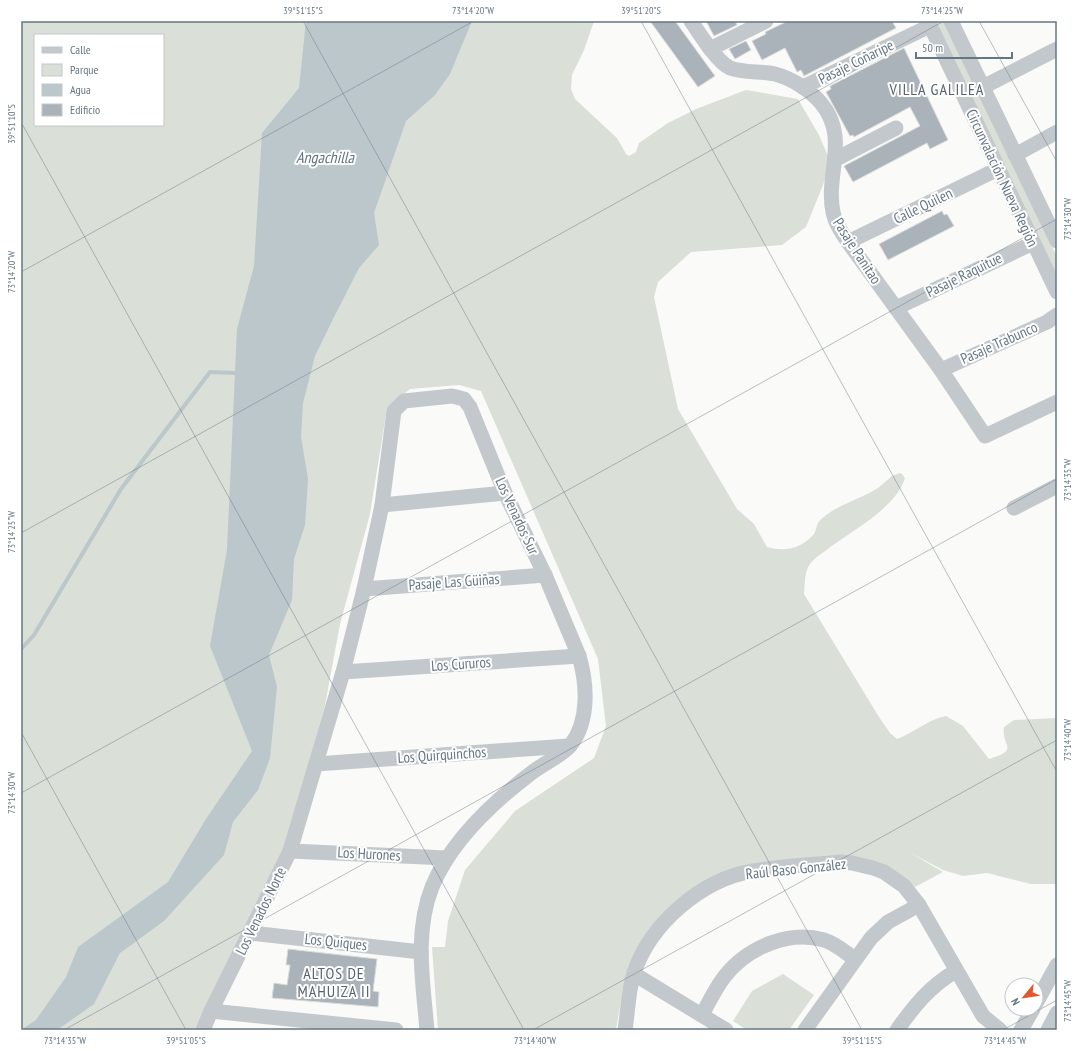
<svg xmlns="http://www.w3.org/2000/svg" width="1078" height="1051" viewBox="0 0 1078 1051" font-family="'PT Sans Narrow',sans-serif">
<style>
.green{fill:#dadfd7;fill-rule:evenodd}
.water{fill:#bbc7cb}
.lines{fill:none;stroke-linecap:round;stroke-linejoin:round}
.stream{stroke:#bbc7cb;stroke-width:4}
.building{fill:#aab3b9;stroke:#dcdcda}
.street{stroke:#c3c8cc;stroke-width:15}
.ticks{fill:none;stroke:#657683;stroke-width:1;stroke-opacity:0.45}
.labels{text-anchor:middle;stroke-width:4;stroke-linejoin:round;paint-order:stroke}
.street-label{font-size:15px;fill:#657683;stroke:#fff}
.neighbourhood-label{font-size:16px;letter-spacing:1px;fill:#57646e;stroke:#fff}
.water-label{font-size:16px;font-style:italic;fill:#60757c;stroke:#fff}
.neatline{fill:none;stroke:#657683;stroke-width:1.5}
.ticks-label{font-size:10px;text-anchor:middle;fill:#657683}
</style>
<rect width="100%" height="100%" fill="#fafaf8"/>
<!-- green -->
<g class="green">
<path d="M21 21H594L584 50 572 75 571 89 575 99 617 138 626 154 629 156 636 152 639 143 668 123 696 109 746 90 798 99 819 135 830 161 823 185 806 227 782 245 691 252 658 282 654 297 678 409 737 509 754 524 767 547C785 552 801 549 814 534 816 531 816 527 818 523 821 518 828 514 832 511 847 502 864 497 878 488 886 482 891 474 901 473L905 478C896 508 853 530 829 548 823 553 814 558 810 564 804 572 805 585 804 594L879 717 890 733 897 739C915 732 927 720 946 716L963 726 989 759C1021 749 1001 747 1004 727L1014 720 1057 718V884H1031L987 873 963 876 943 870 909 852 943 872 915 887 904 877 878 862 847 855 805 858 694 892 623 988 616 1030H438L432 947H445L448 921 465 870 515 811 594 758 606 726 598 659 481 391 459 385 410 389 387 408 370 514 340 624 325 705 284 851 201 1030H21ZM35 35H163V125H35Z"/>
<path d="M935 21H946L1057 257V280Z"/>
<path d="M783 974 814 995 789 1030H747L733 1021 752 991Z"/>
</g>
<!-- water -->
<path class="water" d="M306 21H472L450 74 435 95 406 121 374 213 379 245 359 268 332 321 315 356 303 403 301 437 308 479 305 525 294 559 292 600 269 655 277 687 270 758 258 790 233 822 224 855 164 921 120 953 94 1004 57 1030H21L36 1020 66 977 78 947 168 882 206 819 252 751 210 646 227 550 237 329 254 266 262 133 299 88Z"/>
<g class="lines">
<!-- stream -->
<path class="stream" d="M21 649 34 635 121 489 210 372 235 373"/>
</g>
<!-- building -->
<g class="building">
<path d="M650 21H675L715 76 698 87Z"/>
<path d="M706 21H735L737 25 714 36Z"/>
<path d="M788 21H892L896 28 804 76 801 70 797 72 785 48 762 60 752 41 766 34 765 32Z"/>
<path d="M746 41 751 50 735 59 729 49Z"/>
<path d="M904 48 948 140 930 149 927 143 853 182 844 166 920 126 910 107 854 137 853 135 850 136 826 92 831 89 830 86Z"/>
<path d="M942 211 944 215 947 214 954 226 888 260 879 244Z"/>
<path d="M288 949 377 959 373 991 379 992 378 1007 272 998 274 983 287 985 290 965H286Z"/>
</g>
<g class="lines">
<!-- street -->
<g class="street">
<path d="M691 21C699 33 717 62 730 68 743 73 761 71 775 74 791 78 810 90 821 103 850 138 825 174 833 212 835 223 842 233 848 242L941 370 985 436 1057 402"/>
<path d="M928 21 1057 292"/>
<path d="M951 21 1057 241"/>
<path d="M710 49 766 21"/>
<path d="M803 87 930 26"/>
<path d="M983 87 1057 49"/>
<path d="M1015 155 1057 132"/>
<path d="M836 159 896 128"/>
<path d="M848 242 998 169"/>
<path d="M896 308 1033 243"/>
<path d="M941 370 1047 322 1057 315"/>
<path d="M382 505 505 493"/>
<path d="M1014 508 1057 486"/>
<path d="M364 589 545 575"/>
<path d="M343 672 579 656"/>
<path d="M316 764 568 746"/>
<path d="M290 851 447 858"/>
<path d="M251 933 421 952"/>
<path d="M634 974 726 1030"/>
<path d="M1036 1003 1057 965"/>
<path d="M211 1011 396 1030"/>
<path d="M702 1015C709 1002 716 987 725 976 748 947 789 930 824 940 835 943 846 953 855 959"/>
<path d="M203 1030 211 1011 290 851 343 672 364 589 382 505 394 411 404 401 452 396 464 399 470 407 505 493 545 575 579 656C587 683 590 721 570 746 560 757 542 764 530 774 492 803 451 841 432 887 414 933 423 982 427 1030"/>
<path d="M625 1030C628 1012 628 991 634 973 650 924 702 879 753 871 782 866 812 865 841 862L852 863 873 868 884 872 904 886 919 905 983 1016 1000 1030"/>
<path d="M805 1030 871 938 888 922 919 905"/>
<path d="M897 1030C914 1006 930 986 956 971"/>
<path d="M1021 1030 1033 1009"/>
<path d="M1048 1030 1057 1013"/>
</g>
</g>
<!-- ticks -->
<path class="ticks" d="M303 21 862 1030M641 21 1057 772M979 21 1057 162M21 122 524 1030M21 272 474 21M21 533 944 21M21 732 186 1030M21 793 1057 219M64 1030 1057 479M533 1030 1057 740M1003 1030 1057 1000"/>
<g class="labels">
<!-- street labels -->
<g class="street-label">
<text transform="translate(856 62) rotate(-26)" y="5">Pasaje Coñaripe</text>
<text transform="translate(1002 178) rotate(65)" y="5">Circunvalación Nueva Región</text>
<text transform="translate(923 206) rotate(-26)" y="5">Calle Quilen</text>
<text transform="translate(857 251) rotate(57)" y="5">Pasaje Panitao</text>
<text transform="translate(964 275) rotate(-26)" y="5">Pasaje Raquitue</text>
<text transform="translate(999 343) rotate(-24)" y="5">Pasaje Trabunco</text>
<text transform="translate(517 516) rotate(65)" y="5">Los Venados Sur</text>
<text transform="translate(454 582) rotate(-4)" y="5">Pasaje Las Güiñas</text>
<text transform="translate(461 664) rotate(-4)" y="5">Los Cururos</text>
<text transform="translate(442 755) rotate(-4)" y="5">Los Quirquinchos</text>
<text transform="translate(369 854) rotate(3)" y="5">Los Hurones</text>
<text transform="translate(796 869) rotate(-6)" y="5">Raúl Baso González</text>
<text transform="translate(261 911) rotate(-64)" y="5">Los Venados Norte</text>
<text transform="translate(336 942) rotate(6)" y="5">Los Quiques</text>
</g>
<!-- neighbourhood labels -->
<g class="neighbourhood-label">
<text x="937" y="95">VILLA GALILEA</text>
<text x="334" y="979">ALTOS DE<tspan x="334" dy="18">MAHUIZA II</tspan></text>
</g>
<!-- water labels -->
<g class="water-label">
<text x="325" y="163">Angachilla</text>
</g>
</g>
<!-- border -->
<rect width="1078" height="1051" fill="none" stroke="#ffffff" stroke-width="44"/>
<!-- legend -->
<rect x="34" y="34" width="130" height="92" fill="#ffffff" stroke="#c1c8cd"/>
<rect x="42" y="47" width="20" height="6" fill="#c3c8cc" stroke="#c1c8cd"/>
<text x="70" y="54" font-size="12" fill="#657683">Calle</text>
<rect x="42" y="64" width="20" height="12" fill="#dadfd7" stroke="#c1c8cd"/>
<text x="70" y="74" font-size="12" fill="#657683">Parque</text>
<rect x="42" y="84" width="20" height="12" fill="#bbc7cb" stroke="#c1c8cd"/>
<text x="70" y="94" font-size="12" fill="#657683">Agua</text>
<rect x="42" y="104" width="20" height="12" fill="#aab3b9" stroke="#c1c8cd"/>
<text x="70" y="114" font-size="12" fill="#657683">Edificio</text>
<!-- north arrow -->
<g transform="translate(1024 997) rotate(241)"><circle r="19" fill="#ffffff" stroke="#c1c8cd"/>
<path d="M0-3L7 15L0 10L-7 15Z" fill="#e4572e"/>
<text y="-6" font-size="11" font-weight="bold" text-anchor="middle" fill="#657683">N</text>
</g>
<!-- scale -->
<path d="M916 52v6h96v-6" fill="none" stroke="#657683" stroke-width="2"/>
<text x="922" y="52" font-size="12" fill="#657683" stroke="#ffffff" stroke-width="3" paint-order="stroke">50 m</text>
<rect x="22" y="22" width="1034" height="1007" class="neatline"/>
<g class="ticks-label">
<text x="303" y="14">39°51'15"S</text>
<text x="473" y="14">73°14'20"W</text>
<text x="641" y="14">39°51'20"S</text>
<text x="942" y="14">73°14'25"W</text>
<text transform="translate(11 124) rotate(-90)" y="4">39°51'10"S</text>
<text transform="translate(1067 219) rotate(-90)" y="4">73°14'30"W</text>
<text transform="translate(11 272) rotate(-90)" y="4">73°14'20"W</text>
<text transform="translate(1067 480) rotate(-90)" y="4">73°14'35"W</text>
<text transform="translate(11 532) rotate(-90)" y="4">73°14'25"W</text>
<text transform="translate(1067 740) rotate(-90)" y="4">73°14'40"W</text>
<text transform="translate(11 793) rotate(-90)" y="4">73°14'30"W</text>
<text transform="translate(1067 1001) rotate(-90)" y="4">73°14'45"W</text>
<text x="65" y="1044">73°14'35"W</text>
<text x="186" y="1044">39°51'05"S</text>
<text x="535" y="1044">73°14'40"W</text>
<text x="862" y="1044">39°51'15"S</text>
<text x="1005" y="1044">73°14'45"W</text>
</g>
</svg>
